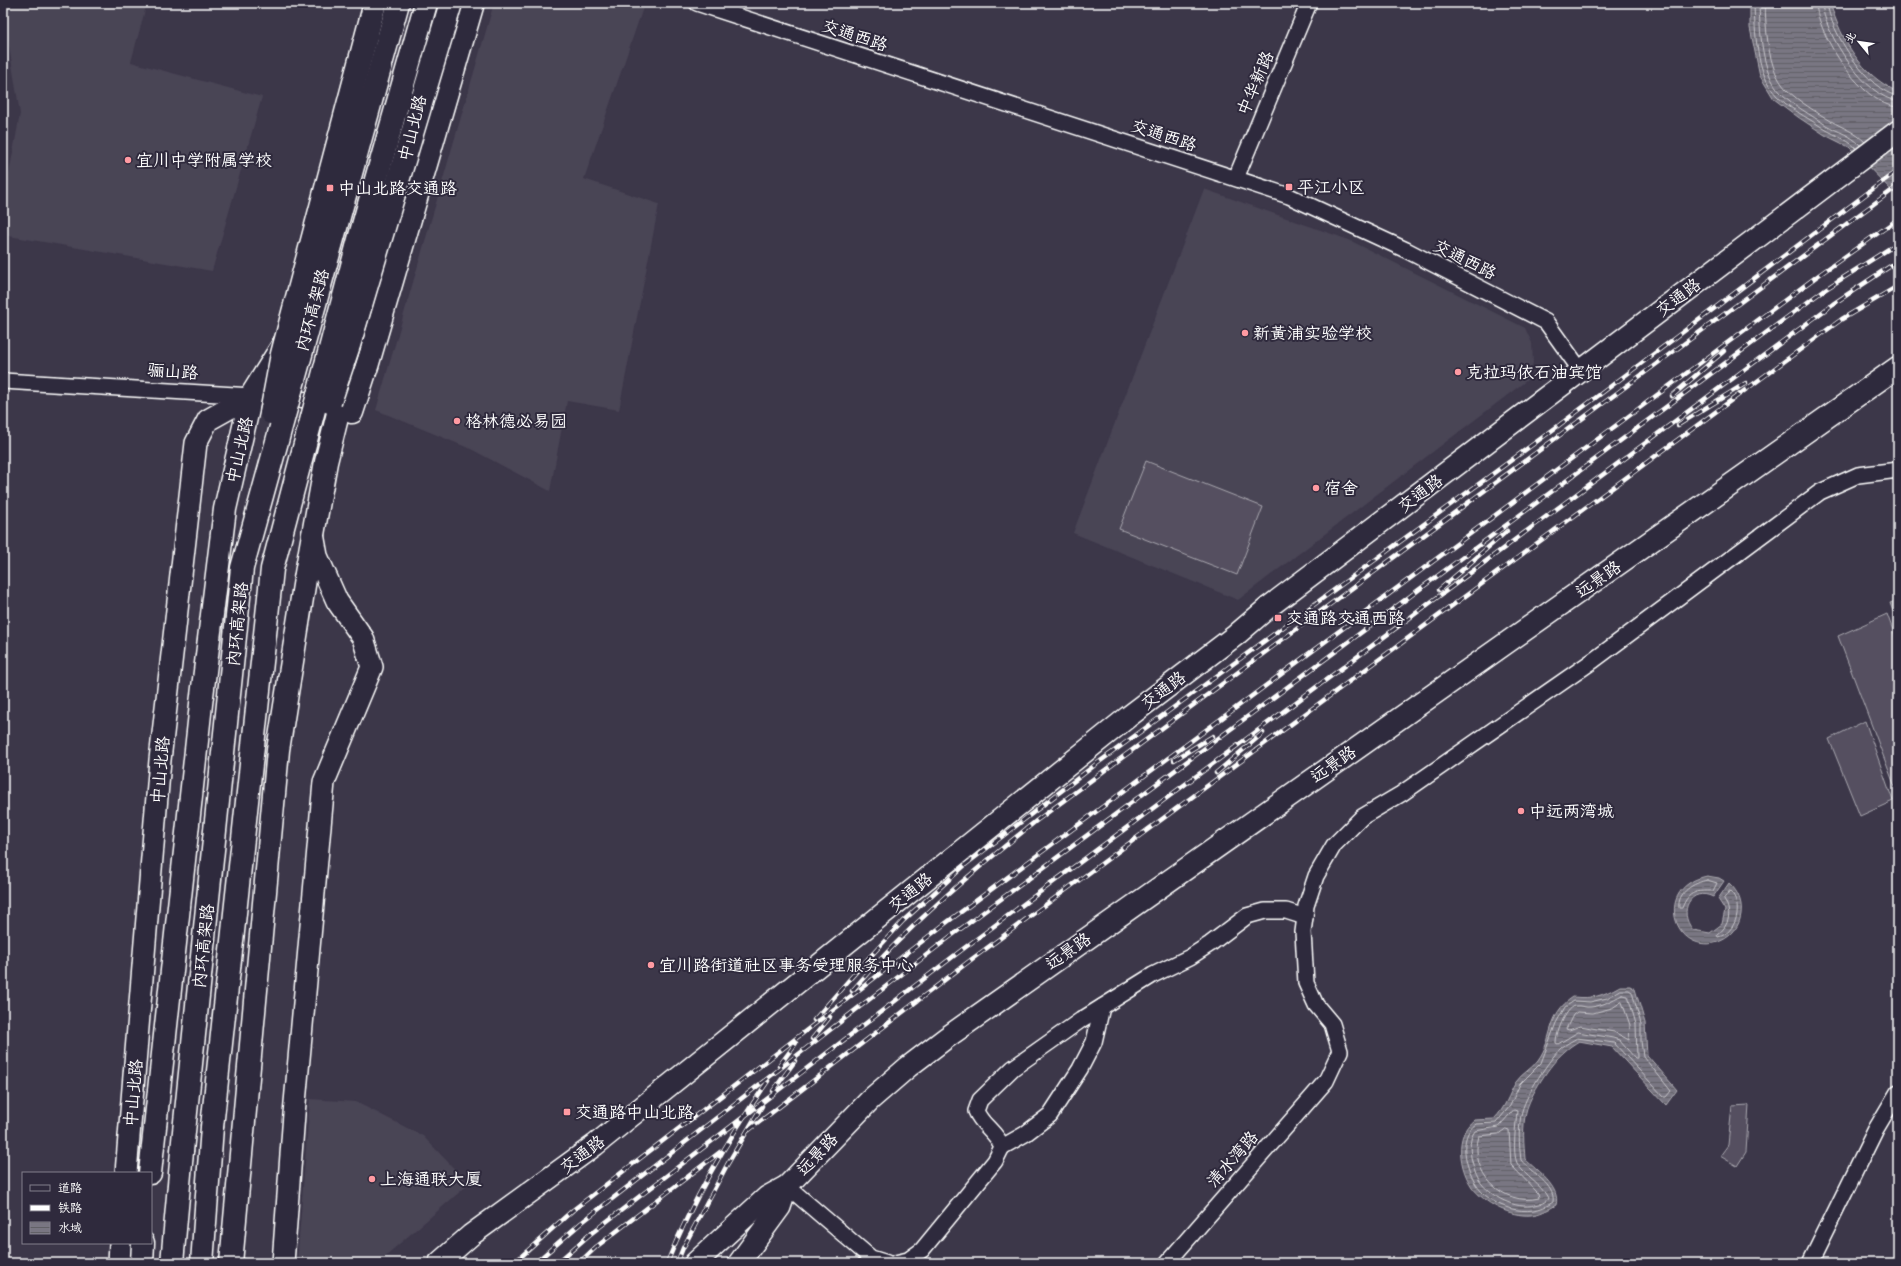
<svg xmlns="http://www.w3.org/2000/svg" width="1901" height="1266" viewBox="0 0 1901 1266" font-family="Itim,'LXGW WenKai TC',sans-serif">
<style>
.built{fill:#494455}
.grass{fill:#555060;stroke:#aaa8b0}
.water{fill:url(#water-rules);stroke:#afadb4}
.lines{fill:none;stroke-linecap:round;stroke-linejoin:round}
.shore{stroke:#c9c8cd;stroke-width:1}
.street-casing{stroke:#fff;stroke-width:18}
.secondary-casing{stroke:#fff;stroke-width:24}
.primary-casing{stroke:#fff;stroke-width:25}
.highway-casing{stroke:#fff;stroke-width:25}
.street{stroke:#2f2a3d;stroke-width:15}
.secondary{stroke:#2f2a3d;stroke-width:21}
.primary{stroke:#2f2a3d;stroke-width:22}
.highway{stroke:#2f2a3d;stroke-width:22}
.rail-casing{stroke:#fff;stroke-width:4.5}
.rail{stroke:#2f2a3d;stroke-width:3;stroke-dasharray:9;stroke-linecap:butt}
.highway-bridge-casing{stroke:#fff;stroke-width:25;stroke-linecap:butt}
.highway-bridge{stroke:#2f2a3d;stroke-width:22}
.poi-dot{fill:#ff9aa2;stroke:#2f2a3d;stroke-width:1.5}
.labels{text-anchor:middle;stroke-width:4;stroke-linejoin:round;paint-order:stroke}
.street-label{font-size:17px;fill:#fff;stroke:#2f2a3d}
.poi-label{font-size:17px;fill:#fff;stroke:#2f2a3d;text-anchor:start}
</style>
<defs>
<pattern id="water-rules" width="6" height="5" patternUnits="userSpaceOnUse"><rect width="6" height="5" fill="#797682"/><path d="M0 2.5h6" fill="none" stroke="#626167"/></pattern>
</defs>
<rect width="100%" height="100%" fill="#3c3749"/>
<filter id="ink" filterUnits="userSpaceOnUse"><feTurbulence type="fractalNoise" baseFrequency=".025" numOctaves="2"/><feDisplacementMap in="SourceGraphic" scale="8" xChannelSelector="R" yChannelSelector="G"/><feConvolveMatrix kernelMatrix="1 2 1 2 8 2 1 2 1" color-interpolation-filters="sRGB"/></filter>
<g filter="url(#ink)">
<!-- built -->
<g class="built">
<path d="M3 3H147L131 62 262 97 212 271 3 235V206L20 114 8 40 3 30Z"/>
<path d="M494 3H629L643 8 584 179 659 204 619 410 567 401 550 491 471 449 376 410Z"/>
<path d="M1204 189 1349 240 1525 328 1532 343 1533 363 1526 381 1238 600 1073 533Z"/>
<path d="M310 1099 356 1102 423 1136 469 1184 377 1263H297Z"/>
</g>
<!-- grass -->
<g class="grass">
<path d="M1146 461 1263 507 1237 575 1119 529Z"/>
<path d="M1887 614 1898 644V795L1838 636Z"/>
<path d="M1865 721 1893 801 1860 816 1829 739Z"/>
<path d="M1749 1105 1746 1152 1737 1166 1720 1156 1728 1145 1732 1106Z"/>
</g>
<!-- water -->
<g class="water">
<path d="M1750 3H1830C1842 41 1861 75 1898 92V197L1849 147 1825 135 1798 117 1774 99 1760 76 1750 28Z"/>
<path d="M1898 600V625L1890 603Z"/>
<path d="M1707 876 1719 878 1724 881 1713 897C1691 886 1677 911 1693 930L1710 933 1722 924 1725 910 1718 899 1729 883C1739 892 1744 905 1740 919 1737 930 1729 938 1718 942 1674 956 1652 887 1707 876Z"/>
<path d="M1620 986H1630L1635 989 1645 1023 1647 1055 1677 1090 1666 1105 1612 1047 1579 1041C1574 1044 1568 1048 1564 1052 1550 1064 1530 1095 1526 1112 1522 1127 1524 1144 1525 1159 1537 1171 1561 1187 1556 1205 1548 1210 1540 1214 1531 1215 1510 1217 1484 1203 1472 1187 1459 1168 1454 1135 1474 1120L1494 1119C1506 1107 1508 1096 1516 1082 1522 1073 1532 1069 1538 1060 1554 1038 1546 1015 1573 997 1593 999 1602 996 1620 986Z"/>
</g>
<g class="lines">
<!-- shore -->
<g class="shore">
<path d="M1754 3C1755 32 1756 74 1777 96 1789 108 1806 117 1820 126 1831 134 1846 138 1856 148"/>
<path d="M1759 3C1760 30 1761 73 1781 93 1794 106 1811 115 1826 125 1838 132 1851 135 1860 145"/>
<path d="M1765 3C1766 28 1767 69 1786 89 1798 101 1816 112 1831 121 1843 128 1855 132 1865 142"/>
<path d="M1816 3C1817 35 1863 106 1898 107"/>
<path d="M1822 3C1823 32 1866 99 1898 101"/>
<path d="M1827 3C1830 31 1868 92 1898 96"/>
<path d="M1707 880 1717 883 1713 891C1697 891 1689 890 1682 908H1679C1677 892 1694 883 1707 880Z"/>
<path d="M1730 891C1744 904 1737 933 1718 937L1717 935C1730 925 1732 912 1724 899Z"/>
<path d="M1621 990H1629L1632 992 1641 1024V1041L1643 1056 1671 1091 1666 1097H1664L1614 1043 1577 1038C1572 1041 1566 1044 1561 1048 1548 1061 1527 1093 1522 1111 1518 1126 1519 1144 1521 1160 1530 1172 1556 1185 1553 1202 1529 1220 1490 1208 1475 1183 1466 1167 1457 1137 1476 1124L1496 1123 1510 1106 1520 1084 1541 1063 1556 1023 1565 1007 1574 1001 1590 1002 1607 998Z"/>
<path d="M1622 995 1628 996 1636 1024 1637 1058H1635L1619 1040 1613 1038 1578 1032 1558 1044 1556 1043C1556 1034 1565 1009 1575 1006 1580 1005 1586 1008 1591 1007 1602 1006 1612 1000 1622 995Z"/>
<path d="M1622 1002 1630 1025 1629 1040 1614 1032 1580 1026 1569 1030 1566 1029 1573 1015 1577 1012 1593 1013 1612 1008Z"/>
<path d="M1514 1110 1517 1111C1516 1123 1512 1153 1517 1163 1525 1177 1541 1184 1548 1198 1546 1203 1540 1204 1535 1205 1516 1210 1490 1197 1479 1180 1475 1173 1473 1165 1471 1157 1470 1148 1469 1139 1475 1131L1498 1127Z"/>
<path d="M1506 1129 1509 1130 1511 1165 1538 1193 1539 1198C1503 1207 1468 1172 1479 1136L1498 1134Z"/>
</g>
<!-- street casing -->
<g class="street-casing">
<g id="street">
<path d="M697 3 1289 196 1406 250 1546 322 1581 371"/>
<path d="M1236 178 1309 3"/>
<path d="M3 381 252 396"/>
<path d="M280 398 325 401"/>
<path d="M1002 1147 1025 1134 1050 1115 1080 1069 1094 1042 1102 1007"/>
<path d="M787 1186 871 1258 887 1263"/>
<path d="M895 1263 908 1260 922 1250 995 1161 1002 1147C997 1132 982 1126 976 1111L980 1100 1013 1068 1081 1020 1153 975 1190 957 1210 944 1247 916 1265 911H1286L1305 917 1306 906 1316 876 1334 845 1362 817 1401 794 1594 660 1820 492 1858 475 1898 470"/>
<path d="M1167 1263 1326 1081 1340 1051 1332 1024 1316 1005 1306 983 1303 932 1305 917"/>
<path d="M1810 1263 1876 1129 1898 1092"/>
</g>
</g>
<!-- secondary casing -->
<g class="secondary-casing">
<g id="secondary">
<path d="M126 1173 160 760 196 443 208 420 251 396"/>
<path d="M119 1263 120 1243"/>
<path d="M283 1263 294 1114 324 782 372 667 363 638 337 601 317 556 313 534"/>
<path d="M439 1263 471 1235 595 1145 1128 717 1236 635 1270 606 1898 131"/>
<path d="M695 1263 767 1197 787 1186 871 1099 908 1067 946 1038 1898 367"/>
<path d="M739 1263 780 1207 787 1186"/>
</g>
</g>
<!-- primary casing -->
<g class="primary-casing">
<g id="primary">
<path d="M352 412 368 363 473 3"/>
<path d="M150 1173 201 704 225 509 251 396 284 343"/>
<path d="M142 1263 143 1243"/>
<path d="M231 1263 278 750 305 579 326 462 347 377"/>
</g>
</g>
<!-- highway casing -->
<g class="highway-casing">
<g id="highway">
<path d="M172 1263 182 1151"/>
<path d="M202 1263 212 1127"/>
</g>
</g>
<!-- street -->
<use href="#street" class="street"/>
<!-- secondary -->
<use href="#secondary" class="secondary"/>
<!-- primary -->
<use href="#primary" class="primary"/>
<!-- highway -->
<use href="#highway" class="highway"/>
<!-- rail casing -->
<g class="rail-casing">
<g id="rail">
<path d="M1672 396 1724 351"/>
<path d="M1678 425 1746 383"/>
<path d="M1439 590 1507 531"/>
<path d="M1174 760 1213 736"/>
<path d="M1216 773 1263 733"/>
<path d="M852 991C906 927 970 874 1036 821L1898 186"/>
<path d="M814 1020 856 972 903 921 965 865 1095 765 1558 426 1898 170"/>
<path d="M812 1039 830 1017"/>
<path d="M779 1066 796 1043"/>
<path d="M773 1091 795 1061"/>
<path d="M749 1130 972 959 1801 349 1842 319 1898 286"/>
<path d="M514 1263 573 1210 942 926 1816 277 1898 219"/>
<path d="M535 1263 581 1223 951 936 1824 290 1898 243"/>
<path d="M557 1263 589 1235 963 949 1833 304 1898 261"/>
<path d="M579 1263 596 1247 720 1152"/>
<path d="M667 1263C693 1199 729 1137 768 1081"/>
<path d="M677 1263 683 1248 727 1165 762 1106"/>
</g>
</g>
<!-- rail -->
<use href="#rail" class="rail"/>
<!-- highway-bridge casing -->
<g class="highway-bridge-casing">
<g id="highway-bridge">
<path d="M330 402 349 345 451 3"/>
<path d="M271 413 282 354 375 3"/>
<path d="M212 1127 272 569 358 243 426 3"/>
<path d="M182 1151 242 568 398 3"/>
</g>
</g>
<!-- highway-bridge -->
<use href="#highway-bridge" class="highway-bridge"/>
</g>
</g>
<!-- markers -->
<g class="poi-dot">
<circle cx="128" cy="160" r="4"/>
<rect x="1285" y="183" width="8" height="8" rx="2"/>
<rect x="326" y="184" width="8" height="8" rx="2"/>
<circle cx="1245" cy="333" r="4"/>
<circle cx="1458" cy="372" r="4"/>
<circle cx="457" cy="421" r="4"/>
<circle cx="1316" cy="488" r="4"/>
<rect x="1274" y="614" width="8" height="8" rx="2"/>
<circle cx="1521" cy="811" r="4"/>
<circle cx="651" cy="965" r="4"/>
<rect x="563" y="1108" width="8" height="8" rx="2"/>
<circle cx="372" cy="1179" r="4"/>
</g>
<g class="labels">
<!-- street labels -->
<g class="street-label">
<text transform="translate(855 35) rotate(18)" y="6">交通西路</text>
<text transform="translate(1255 83) rotate(-67)" y="6">中华新路</text>
<text transform="translate(412 128) rotate(-76)" y="6">中山北路</text>
<text transform="translate(1164 135) rotate(18)" y="6">交通西路</text>
<text transform="translate(1465 259) rotate(27)" y="6">交通西路</text>
<text transform="translate(1678 297) rotate(-37)" y="6">交通路</text>
<text transform="translate(312 310) rotate(-75)" y="6">内环高架路</text>
<text transform="translate(173 371) rotate(4)" y="6">骊山路</text>
<text transform="translate(239 450) rotate(-77)" y="6">中山北路</text>
<text transform="translate(1420 493) rotate(-37)" y="6">交通路</text>
<text transform="translate(1598 579) rotate(-35)" y="6">远景路</text>
<text transform="translate(237 624) rotate(-84)" y="6">内环高架路</text>
<text transform="translate(1163 690) rotate(-37)" y="6">交通路</text>
<text transform="translate(1333 764) rotate(-35)" y="6">远景路</text>
<text transform="translate(160 770) rotate(-85)" y="6">中山北路</text>
<text transform="translate(910 892) rotate(-39)" y="6">交通路</text>
<text transform="translate(203 946) rotate(-84)" y="6">内环高架路</text>
<text transform="translate(1068 951) rotate(-35)" y="6">远景路</text>
<text transform="translate(133 1093) rotate(-85)" y="6">中山北路</text>
<text transform="translate(582 1154) rotate(-37)" y="6">交通路</text>
<text transform="translate(817 1154) rotate(-47)" y="6">远景路</text>
<text transform="translate(1232 1159) rotate(-49)" y="6">清水湾路</text>
</g>
<!-- poi labels -->
<g class="poi-label">
<text x="136" y="166">宜川中学附属学校</text>
<text x="1297" y="193">平江小区</text>
<text x="338" y="194">中山北路交通路</text>
<text x="1253" y="339">新黄浦实验学校</text>
<text x="1466" y="378">克拉玛依石油宾馆</text>
<text x="465" y="427">格林德必易园</text>
<text x="1324" y="494">宿舍</text>
<text x="1286" y="624">交通路交通西路</text>
<text x="1529" y="817">中远两湾城</text>
<text x="659" y="971">宜川路街道社区事务受理服务中心</text>
<text x="575" y="1118">交通路中山北路</text>
<text x="380" y="1185">上海通联大厦</text>
</g>
</g>
<!-- margin -->
<rect width="1901" height="1266" fill="none" stroke="#2f2a3d" stroke-width="16"/>
<rect x="8" y="8" width="1885" height="1250" fill="none" stroke="#fff" stroke-width="1.5" filter="url(#ink)"/>
<!-- legend -->
<rect x="22" y="1172" width="130" height="72" fill="#2f2a3d" stroke="#827f8b"/>
<rect x="30" y="1185" width="20" height="6" fill="#2f2a3d" stroke="#827f8b"/>
<text x="58" y="1192" font-size="12" fill="#ffffff">道路</text>
<rect x="30" y="1205" width="20" height="6" fill="#ffffff" stroke="#827f8b"/>
<text x="58" y="1212" font-size="12" fill="#ffffff">铁路</text>
<rect x="30" y="1222" width="20" height="12" fill="url(#water-rules)" stroke="#827f8b"/>
<text x="58" y="1232" font-size="12" fill="#ffffff">水域</text>
<!-- north arrow -->
<g transform="translate(1859 42) rotate(299)" stroke="#2f2a3d" stroke-width="3" paint-order="stroke">
<path d="M0-3L7 15L0 10L-7 15Z" fill="#ffffff"/>
<text y="-6" font-size="11" font-weight="bold" text-anchor="middle" fill="#ffffff">北</text>
</g>
</svg>
